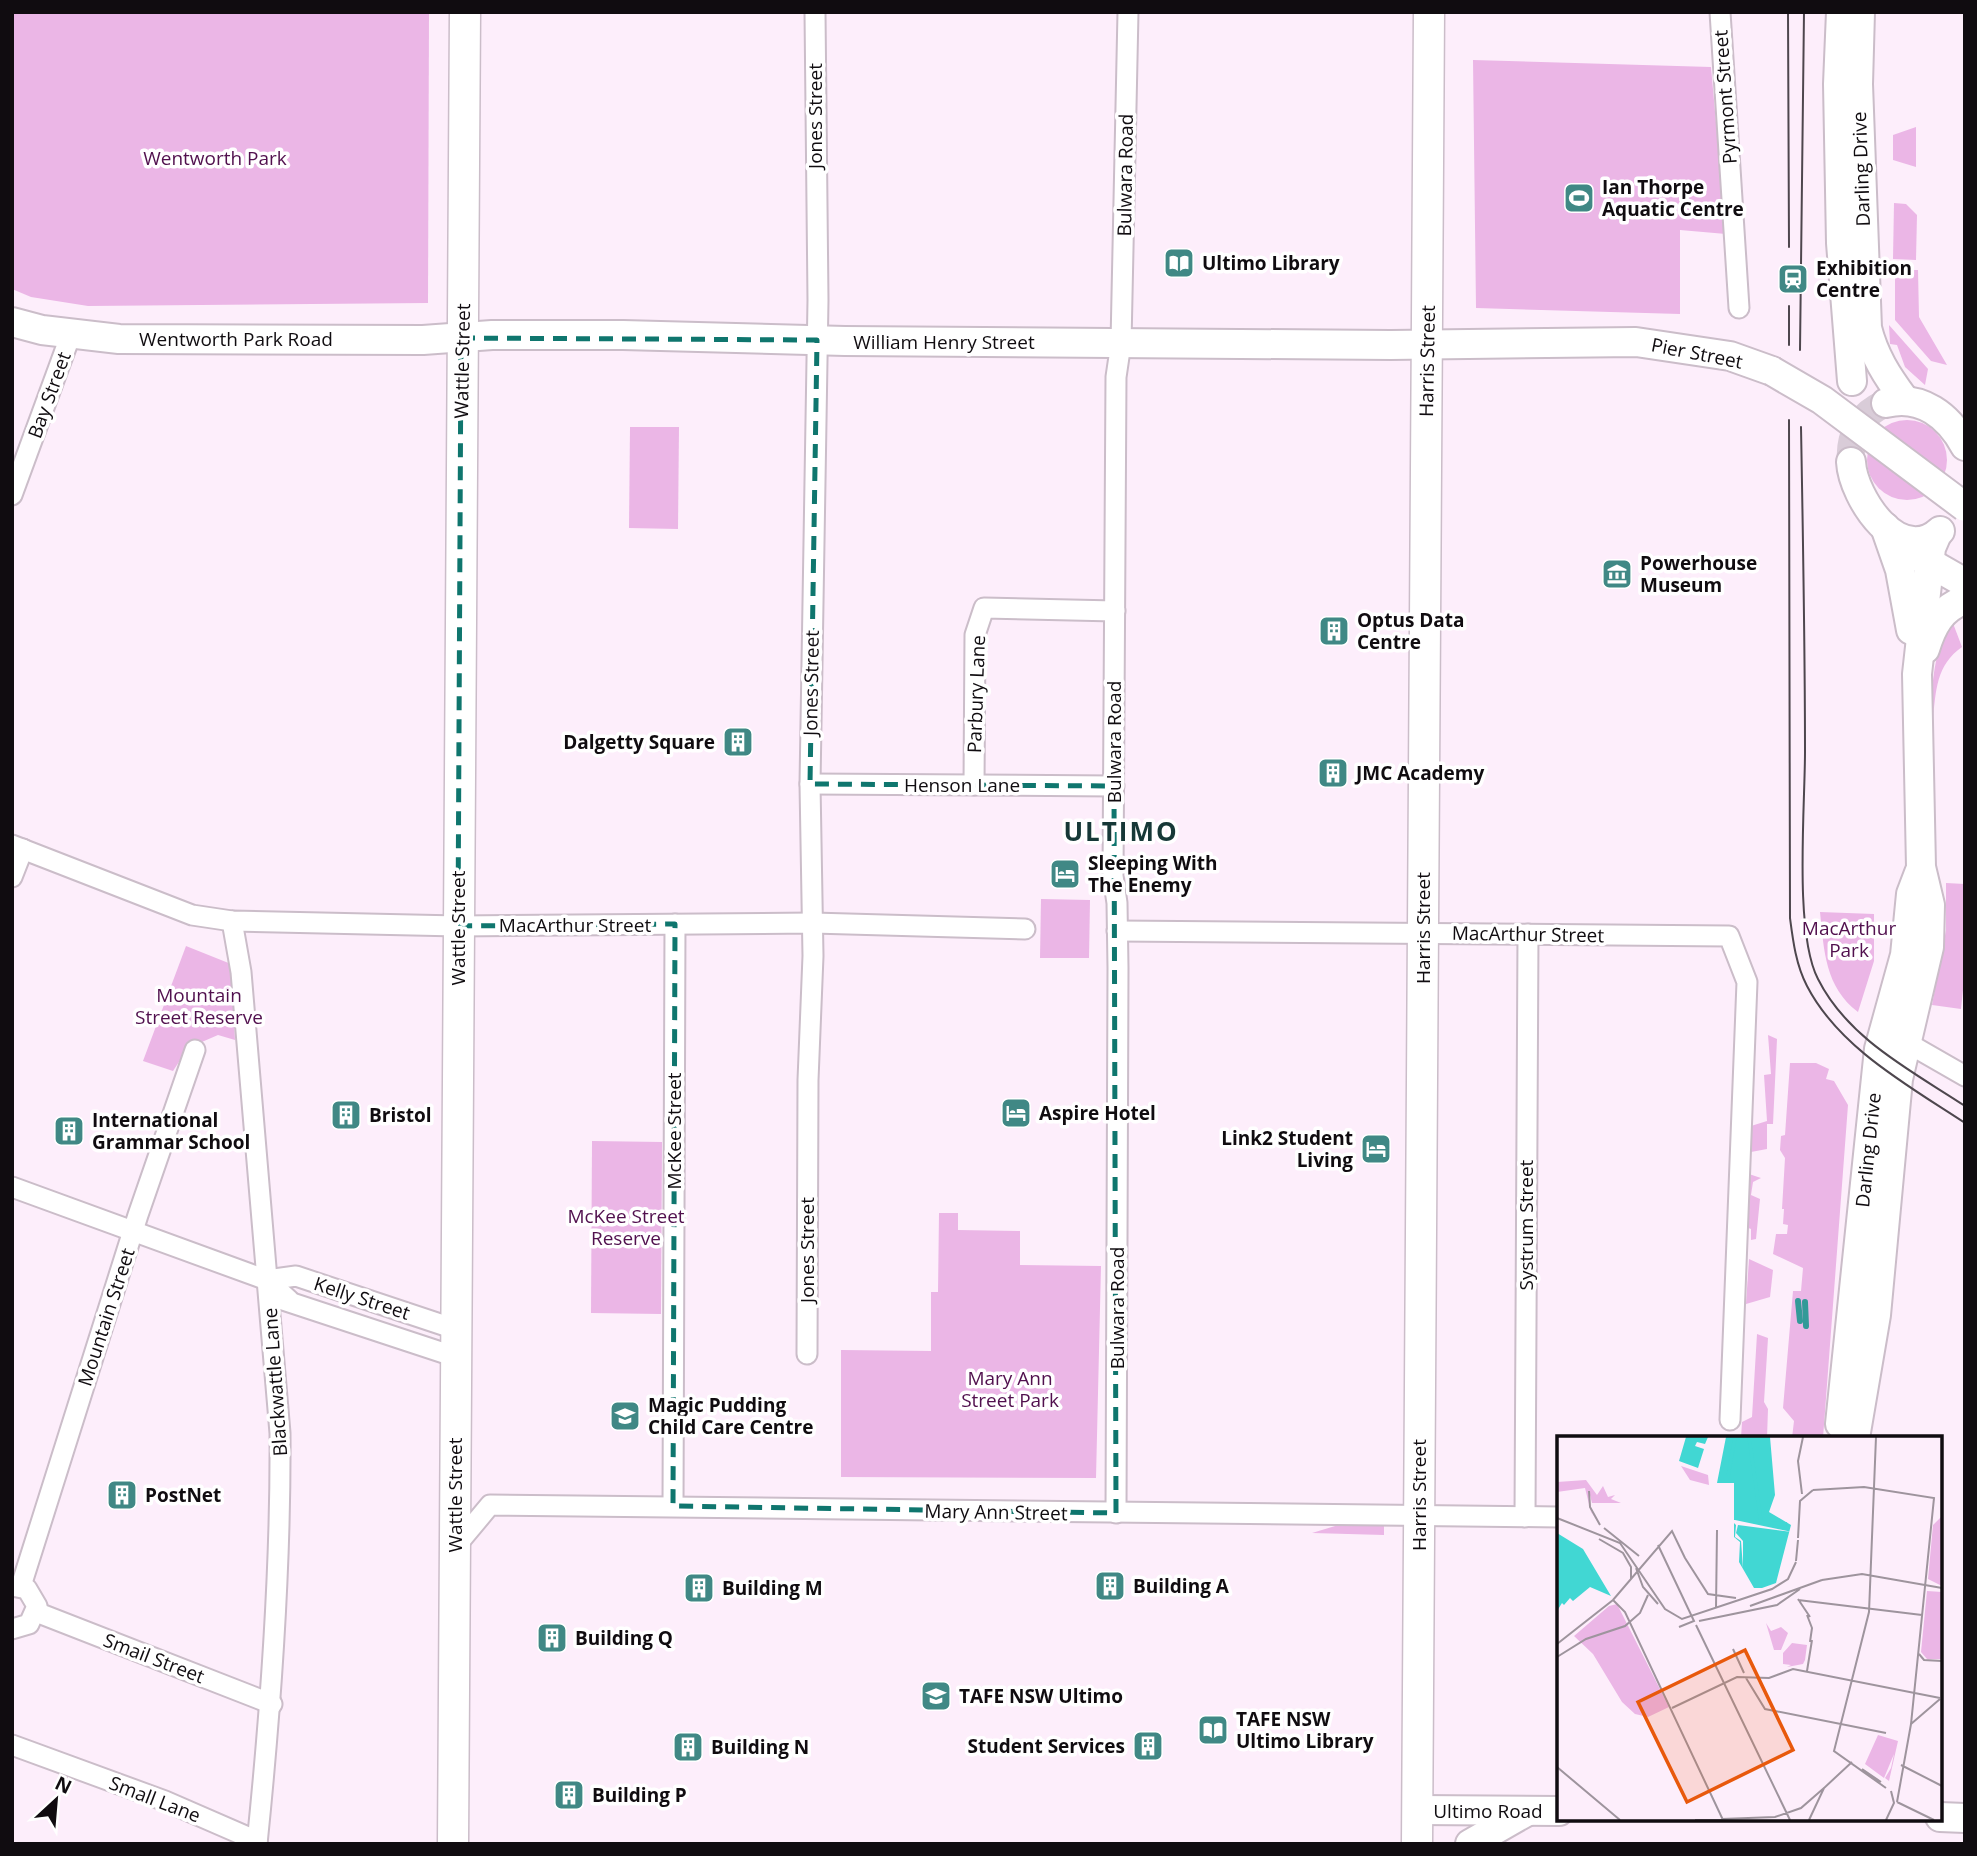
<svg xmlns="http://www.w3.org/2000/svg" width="1977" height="1856" viewBox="0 0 1977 1856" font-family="'Open Sans',sans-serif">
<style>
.green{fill:#ebb6e6}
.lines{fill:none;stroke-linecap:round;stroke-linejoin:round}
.stream{stroke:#329a98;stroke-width:6}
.secondary-tunnel{stroke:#d9ccd8;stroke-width:28;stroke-dasharray:28 14;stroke-linecap:butt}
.street-casing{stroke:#cbbdc9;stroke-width:23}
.secondary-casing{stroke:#cbbdc9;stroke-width:32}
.primary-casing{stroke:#cbbdc9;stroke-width:33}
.street{stroke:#fff;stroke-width:19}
.secondary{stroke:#fff;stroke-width:28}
.primary{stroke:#fff;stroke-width:30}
.tram{stroke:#4e474e;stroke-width:2}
.secondary-bridge-casing{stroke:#cbbdc9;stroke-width:32;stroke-linecap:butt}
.secondary-bridge{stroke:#fff;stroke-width:28}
.marked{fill:none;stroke:#0f766e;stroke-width:5;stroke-dasharray:14 9;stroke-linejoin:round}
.labels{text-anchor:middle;stroke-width:7;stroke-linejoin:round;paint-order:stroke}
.street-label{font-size:19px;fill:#100c10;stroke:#fff}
.park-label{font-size:19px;fill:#51104e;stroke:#fff}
.poi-label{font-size:19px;font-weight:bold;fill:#100c10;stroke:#fff;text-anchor:start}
.district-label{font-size:26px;font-weight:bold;letter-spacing:2px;fill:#163837;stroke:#fff}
.inset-river{fill:none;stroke:#41d7d3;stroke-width:3.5}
.inset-road{fill:none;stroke:#9e949d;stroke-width:2}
.view{fill:#e8590c;fill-opacity:0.15;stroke:#e8590c;stroke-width:3.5}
.inset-edge{fill:none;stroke:#100c10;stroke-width:3.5}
</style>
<rect width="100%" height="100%" fill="#fdeefb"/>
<!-- green -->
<g class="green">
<path d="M12 12H429L428 303 88 306 31 297 12 289Z"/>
<path d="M1473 60 1711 67 1726 234 1680 230V314L1476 308Z"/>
<path d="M1916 127V167L1893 160V135Z"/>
<path d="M1894 203 1906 204 1917 215 1916 260 1893 259Z"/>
<path d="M1895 270H1918L1919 317 1947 365 1931 361 1895 320Z"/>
<path d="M1889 325 1928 369 1925 385 1905 367 1897 345 1890 344Z"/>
<circle cx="1907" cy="460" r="40"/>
<path d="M630 427H679L678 529 629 528Z"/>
<path d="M1951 618 1962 647C1936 665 1936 691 1933 719L1930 720C1932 683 1934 651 1951 618Z"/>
<path d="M1946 883 1965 884V971L1961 1009 1932 1005 1946 930Z"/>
<path d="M1041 899 1090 900 1089 958H1040Z"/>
<path d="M1820 912 1874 914V961L1858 1012C1825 987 1824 951 1820 912Z"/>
<path d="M186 946 231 964 235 1040 218 1035 188 1048 173 1071 143 1061Z"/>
<path d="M1768 1035 1777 1039 1773 1124H1767V1149L1751 1152V1126L1767 1121 1764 1075 1771 1074Z"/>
<path d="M1790 1063H1816L1829 1069 1826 1079 1834 1081 1848 1105 1823 1438H1792L1794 1421 1783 1408 1793 1291H1801L1803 1268 1773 1254 1776 1234H1787L1788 1225 1783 1224 1784 1209H1782L1785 1158 1780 1150 1781 1136 1785 1135Z"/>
<path d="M592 1141 662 1142 661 1314 591 1313Z"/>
<path d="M1746 1173 1761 1178 1753 1182 1751 1195 1760 1199 1756 1239 1751 1240V1229L1743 1226Z"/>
<path d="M939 1213H958V1230L1020 1231V1265L1101 1266 1096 1478 841 1477V1350L931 1351V1292H938Z"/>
<path d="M1749 1259 1773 1270 1770 1297 1746 1304Z"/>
<path d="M1757 1334 1768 1338 1764 1402 1768 1409 1767 1438H1741L1742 1422 1752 1417Z"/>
<path d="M1345 1523H1384V1535L1312 1533Z"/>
</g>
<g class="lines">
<!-- stream -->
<g class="stream">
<path d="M1798 1301 1800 1321"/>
<path d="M1805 1302 1806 1326"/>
</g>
<!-- secondary-tunnel -->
<path class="secondary-tunnel" d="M1851 462C1849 435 1860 415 1884 404"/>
<!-- street casing -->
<g class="street-casing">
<g id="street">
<path d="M1720 12 1739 308"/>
<path d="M12 495 71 334"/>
<path d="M810 784 1114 786"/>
<path d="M974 785 975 635 984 608 1115 611"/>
<path d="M12 845 192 915 232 921 458 926 813 923 1025 929"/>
<path d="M12 877 23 849"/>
<path d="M232 921 241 972 280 1433C281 1570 271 1707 257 1844"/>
<path d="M1117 931 1729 936 1747 982 1730 1420"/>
<path d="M1897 1037 1965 1076"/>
<path d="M12 1187 267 1280 289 1300"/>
<path d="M267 1280 296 1276 455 1329"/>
<path d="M277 1298 456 1357"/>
<path d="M807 1354 808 1080 813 956 810 784 818 300 815 12"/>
<path d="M673 1506 675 924"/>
<path d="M1116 1513 1118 968 1117 903 1113 876 1116 377 1121 343 1128 12"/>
<path d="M1525 1517 1528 934"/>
<path d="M455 1547 490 1505 1559 1517"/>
<path d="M12 1586 27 1589 37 1606 29 1624 12 1629"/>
<path d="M21 1586 138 1215 195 1050"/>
<path d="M36 1612 272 1704"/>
<path d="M12 1745 165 1801 257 1841"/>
</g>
</g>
<!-- secondary casing -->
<g class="secondary-casing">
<g id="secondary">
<path d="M1841 12 1838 84 1841 243 1852 381"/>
<path d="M1860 12 1858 84 1867 328C1874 356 1887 376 1904 399"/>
<path d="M12 322 42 330 119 339 423 340 492 335H623L845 341 1391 345 1636 342 1730 356 1772 371"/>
<path d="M1886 403C1921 394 1949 416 1965 446"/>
<path d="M1851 462C1853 498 1900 568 1940 531"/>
<path d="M1885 527 1900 570 1911 630"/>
<path d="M1916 555 1965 583"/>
<path d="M1925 649C1932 626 1941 608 1965 600"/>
<path d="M1840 1424 1879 1049 1905 955 1911 894 1919 873"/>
<path d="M1855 1438 1876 1315 1898 1079 1929 947 1930 905 1921 867 1917 674 1931 548 1937 534"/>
<path d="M1418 1810 1559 1811"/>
<path d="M1940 1817 1965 1818"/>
<path d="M1470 1844 1526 1812"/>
</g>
</g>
<!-- primary casing -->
<g class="primary-casing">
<g id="primary">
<path d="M453 1844 465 12"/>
<path d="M1417 1844 1429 12"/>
</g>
</g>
<!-- street -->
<use href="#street" class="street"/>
<!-- secondary -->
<use href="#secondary" class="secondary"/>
<!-- primary -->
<use href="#primary" class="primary"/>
<!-- tram -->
<g class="tram">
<path d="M1788 12 1789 247"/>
<path d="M1789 306V345"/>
<path d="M1800 350 1804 12"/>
<path d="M1789 420 1790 918C1793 941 1796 965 1807 986 1839 1048 1909 1086 1965 1123"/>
<path d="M1801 427C1803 536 1805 644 1805 752 1805 807 1794 933 1818 979 1848 1039 1912 1071 1965 1106"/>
</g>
<!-- secondary-bridge casing -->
<g class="secondary-bridge-casing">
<path id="secondary-bridge" d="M1772 371 1822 400 1965 507"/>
</g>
<!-- secondary-bridge -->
<use href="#secondary-bridge" class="secondary-bridge"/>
</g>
<!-- marked area -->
<path class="marked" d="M461 338 817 340 810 784 1114 786 1116 1513 673 1506 675 924 458 926Z"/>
<!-- icons -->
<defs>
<g id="stadium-square" transform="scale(1.575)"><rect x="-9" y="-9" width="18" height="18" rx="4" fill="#408885" stroke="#fff"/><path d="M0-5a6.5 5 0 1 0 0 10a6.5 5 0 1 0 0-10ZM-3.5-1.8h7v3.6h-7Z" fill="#fff"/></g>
<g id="library-square" transform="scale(1.575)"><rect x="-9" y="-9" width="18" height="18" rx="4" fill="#408885" stroke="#fff"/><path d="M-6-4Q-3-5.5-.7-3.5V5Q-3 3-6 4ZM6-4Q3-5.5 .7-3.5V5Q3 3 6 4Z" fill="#fff"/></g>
<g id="station-square" transform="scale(1.575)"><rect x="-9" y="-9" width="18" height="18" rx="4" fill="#408885" stroke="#fff"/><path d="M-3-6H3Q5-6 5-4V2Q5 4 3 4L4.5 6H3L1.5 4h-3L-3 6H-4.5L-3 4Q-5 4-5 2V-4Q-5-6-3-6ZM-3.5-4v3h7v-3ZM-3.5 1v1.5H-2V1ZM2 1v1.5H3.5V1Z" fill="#fff"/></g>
<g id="museum-square" transform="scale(1.575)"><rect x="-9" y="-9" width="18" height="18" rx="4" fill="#408885" stroke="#fff"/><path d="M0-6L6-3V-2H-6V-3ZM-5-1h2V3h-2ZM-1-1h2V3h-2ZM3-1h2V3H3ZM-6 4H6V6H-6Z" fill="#fff"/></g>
<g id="building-square" transform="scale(1.575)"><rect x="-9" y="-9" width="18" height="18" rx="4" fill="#408885" stroke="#fff"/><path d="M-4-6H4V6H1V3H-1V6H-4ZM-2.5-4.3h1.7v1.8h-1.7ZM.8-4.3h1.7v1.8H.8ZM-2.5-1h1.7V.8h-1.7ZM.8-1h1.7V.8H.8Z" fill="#fff"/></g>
<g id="hotel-square" transform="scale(1.575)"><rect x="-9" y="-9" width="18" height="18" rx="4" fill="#408885" stroke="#fff"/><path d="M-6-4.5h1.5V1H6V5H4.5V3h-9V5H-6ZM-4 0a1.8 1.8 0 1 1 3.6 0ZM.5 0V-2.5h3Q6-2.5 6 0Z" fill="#fff"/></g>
<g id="school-square" transform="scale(1.575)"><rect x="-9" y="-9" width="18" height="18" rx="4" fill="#408885" stroke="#fff"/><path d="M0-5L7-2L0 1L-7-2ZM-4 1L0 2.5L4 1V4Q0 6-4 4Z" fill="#fff"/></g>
<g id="university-square" transform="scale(1.575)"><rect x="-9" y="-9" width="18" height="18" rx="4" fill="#408885" stroke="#fff"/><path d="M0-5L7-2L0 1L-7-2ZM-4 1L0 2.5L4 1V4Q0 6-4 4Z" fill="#fff"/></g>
</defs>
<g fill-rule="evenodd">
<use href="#stadium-square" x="1579" y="198"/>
<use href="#library-square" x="1179" y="263"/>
<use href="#station-square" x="1793" y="279"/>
<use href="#museum-square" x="1617" y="574"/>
<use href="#building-square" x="1334" y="631"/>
<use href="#building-square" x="738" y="742"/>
<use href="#building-square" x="1333" y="773"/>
<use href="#hotel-square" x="1065" y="874"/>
<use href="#hotel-square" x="1016" y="1113"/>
<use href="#building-square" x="346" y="1115"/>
<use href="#building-square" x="69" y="1131"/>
<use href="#hotel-square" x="1376" y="1149"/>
<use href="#school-square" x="625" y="1416"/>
<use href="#building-square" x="122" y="1495"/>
<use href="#building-square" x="1110" y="1586"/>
<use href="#building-square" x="699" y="1588"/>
<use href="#building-square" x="552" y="1638"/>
<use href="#university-square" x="936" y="1696"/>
<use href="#library-square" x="1213" y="1730"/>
<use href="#building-square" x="1148" y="1746"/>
<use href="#building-square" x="688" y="1747"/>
<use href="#building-square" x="569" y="1795"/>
</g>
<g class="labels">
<!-- street labels -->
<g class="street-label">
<text transform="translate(1725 97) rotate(-94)" y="7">Pyrmont Street</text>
<text transform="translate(815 116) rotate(-90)" y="7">Jones Street</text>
<text transform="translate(1861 169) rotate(-92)" y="7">Darling Drive</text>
<text transform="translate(1125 175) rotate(-89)" y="7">Bulwara Road</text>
<text x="236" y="346">Wentworth Park Road</text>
<text x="944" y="349">William Henry Street</text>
<text transform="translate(1697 353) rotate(11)" y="7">Pier Street</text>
<text transform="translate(462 361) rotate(-89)" y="7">Wattle Street</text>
<text transform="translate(1427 361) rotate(-89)" y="7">Harris Street</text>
<text transform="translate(49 395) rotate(-70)" y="7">Bay Street</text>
<text transform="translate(811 683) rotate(-89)" y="7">Jones Street</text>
<text transform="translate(976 694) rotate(-88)" y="7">Parbury Lane</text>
<text transform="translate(1114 742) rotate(-90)" y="7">Bulwara Road</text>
<text x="962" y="792">Henson Lane</text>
<text x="575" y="932">MacArthur Street</text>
<text transform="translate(458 928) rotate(-90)" y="7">Wattle Street</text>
<text transform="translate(1423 928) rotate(-90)" y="7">Harris Street</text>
<text transform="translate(1528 934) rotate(1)" y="7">MacArthur Street</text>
<text transform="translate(674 1131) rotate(-90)" y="7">McKee Street</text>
<text transform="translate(1868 1150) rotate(-84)" y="7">Darling Drive</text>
<text transform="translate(1526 1225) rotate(-90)" y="7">Systrum Street</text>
<text transform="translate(807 1250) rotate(-90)" y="7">Jones Street</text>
<text transform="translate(362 1298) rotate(18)" y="7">Kelly Street</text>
<text transform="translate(1117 1308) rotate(-90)" y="7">Bulwara Road</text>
<text transform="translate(106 1317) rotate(-72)" y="7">Mountain Street</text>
<text transform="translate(275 1382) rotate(-94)" y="7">Blackwattle Lane</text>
<text transform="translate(455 1495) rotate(-90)" y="7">Wattle Street</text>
<text transform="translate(1419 1495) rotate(-90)" y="7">Harris Street</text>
<text transform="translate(996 1512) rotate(1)" y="7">Mary Ann Street</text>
<text transform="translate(154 1658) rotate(21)" y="7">Smail Street</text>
<text transform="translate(155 1799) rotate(21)" y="7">Small Lane</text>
<text x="1488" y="1818">Ultimo Road</text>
</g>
<!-- park labels -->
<g class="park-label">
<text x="215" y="165">Wentworth Park</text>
<text x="1849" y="935">MacArthur<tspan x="1849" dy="22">Park</tspan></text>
<text x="199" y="1002">Mountain<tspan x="199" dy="22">Street Reserve</tspan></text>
<text x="626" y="1223">McKee Street<tspan x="626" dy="22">Reserve</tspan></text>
<text x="1010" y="1385">Mary Ann<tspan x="1010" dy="22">Street Park</tspan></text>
</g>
<!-- poi labels -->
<g class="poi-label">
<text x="1602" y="194">Ian Thorpe<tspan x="1602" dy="22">Aquatic Centre</tspan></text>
<text x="1202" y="270">Ultimo Library</text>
<text x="1816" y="275">Exhibition<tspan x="1816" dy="22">Centre</tspan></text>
<text x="1640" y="570">Powerhouse<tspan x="1640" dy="22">Museum</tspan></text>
<text x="1357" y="627">Optus Data<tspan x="1357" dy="22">Centre</tspan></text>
<text x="715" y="749" text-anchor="end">Dalgetty Square</text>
<text x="1356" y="780">JMC Academy</text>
<text x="1088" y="870">Sleeping With<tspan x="1088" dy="22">The Enemy</tspan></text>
<text x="1039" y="1120">Aspire Hotel</text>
<text x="369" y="1122">Bristol</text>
<text x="92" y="1127">International<tspan x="92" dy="22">Grammar School</tspan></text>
<text x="1353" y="1145" text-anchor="end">Link2 Student<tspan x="1353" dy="22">Living</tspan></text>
<text x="648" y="1412">Magic Pudding<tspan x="648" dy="22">Child Care Centre</tspan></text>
<text x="145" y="1502">PostNet</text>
<text x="1133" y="1593">Building A</text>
<text x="722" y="1595">Building M</text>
<text x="575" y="1645">Building Q</text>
<text x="959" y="1703">TAFE NSW Ultimo</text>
<text x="1236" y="1726">TAFE NSW<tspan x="1236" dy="22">Ultimo Library</tspan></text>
<text x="1125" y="1753" text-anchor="end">Student Services</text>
<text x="711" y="1754">Building N</text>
<text x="592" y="1802">Building P</text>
</g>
<!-- district labels -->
<g class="district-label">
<text x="1121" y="841">ULTIMO</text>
</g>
</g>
<!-- overview -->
<g transform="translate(1557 1436)">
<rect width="385" height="385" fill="#fdeefb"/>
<path d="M124 30 151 39 152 49 133 44ZM29 44 40 59 46 50 51 61 58 59 54 63 64 67H35L32 55 34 75 43 89 34 76 28 52 0 56V46ZM385 80V150L371 143 376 89ZM370 155 385 156V223H370L364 216ZM60 168 112 271 91 281 78 278 65 266 36 218 17 200 52 170ZM209 187 214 195 224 191 231 197 224 214H217ZM235 207 250 209 248 224 246 228 230 231 234 229 226 228V217ZM321 299 341 305 332 345 328 342 334 332 337 318 327 342 308 328Z" fill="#ebb6e6"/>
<path d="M129 1H151L148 8 140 6 138 10 147 13 141 32 122 25ZM169 1H213L218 59 212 76 234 89 219 147 205 152H197L182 126 183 106 177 101V47H160ZM0 97 26 113 54 160 33 151 16 165 13 162 7 169 5 167 0 175Z" fill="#41d7d3"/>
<path d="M174 84H178L235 96 181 89 179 97 186 105V132L184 105 178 101 179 89Z" fill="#fdeefb"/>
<path class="inset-river" d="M192 1 204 86 230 88M171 40 178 1"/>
<path class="inset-road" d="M319 1 312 176 277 315 329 352M256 54 307 51 377 62 354 288 340 366M32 55 33 71 43 89M245 58 241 25 246 1M0 82 63 107 108 173 125 183 215 153 231 143 239 126M47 92 82 120M241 102 243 65 256 54M42 103 66 117 74 131V143M101 109 137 185 122 191M128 122 151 158 179 162M239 125 241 104M79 132 86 151 101 168M265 144 305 138 385 152M241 163 253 181M56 164 68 176 166 384M241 164 365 179M193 170 265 144M159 172 160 94M250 179 255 192 253 206M142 185 220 169 243 153M139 189 233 384M0 208 56 164 115 95 128 122M176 213 187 237M362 218 367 224 385 225M0 221 29 203 68 190 83 177 91 159M250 235 255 204M189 242 208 273 329 297M115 272 180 241 212 242 236 233 383 262M354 288 383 263M344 329 385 350M0 331 63 384M305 333 324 346M340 366 377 384M138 384 218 381 244 372 267 352M252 384 267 352 295 326M329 384 337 367 334 355"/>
<path class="view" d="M188 214 236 314 130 366 81 266Z"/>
<rect width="385" height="385" class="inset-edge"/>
</g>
<!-- border -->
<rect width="1977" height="1856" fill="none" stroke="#100c10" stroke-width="28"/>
<!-- north arrow -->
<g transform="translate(56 1800) rotate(26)" stroke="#ffffff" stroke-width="5" paint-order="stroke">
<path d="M0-5L12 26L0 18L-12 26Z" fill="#100c10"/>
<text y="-10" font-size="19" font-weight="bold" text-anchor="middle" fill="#100c10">N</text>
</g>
</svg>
